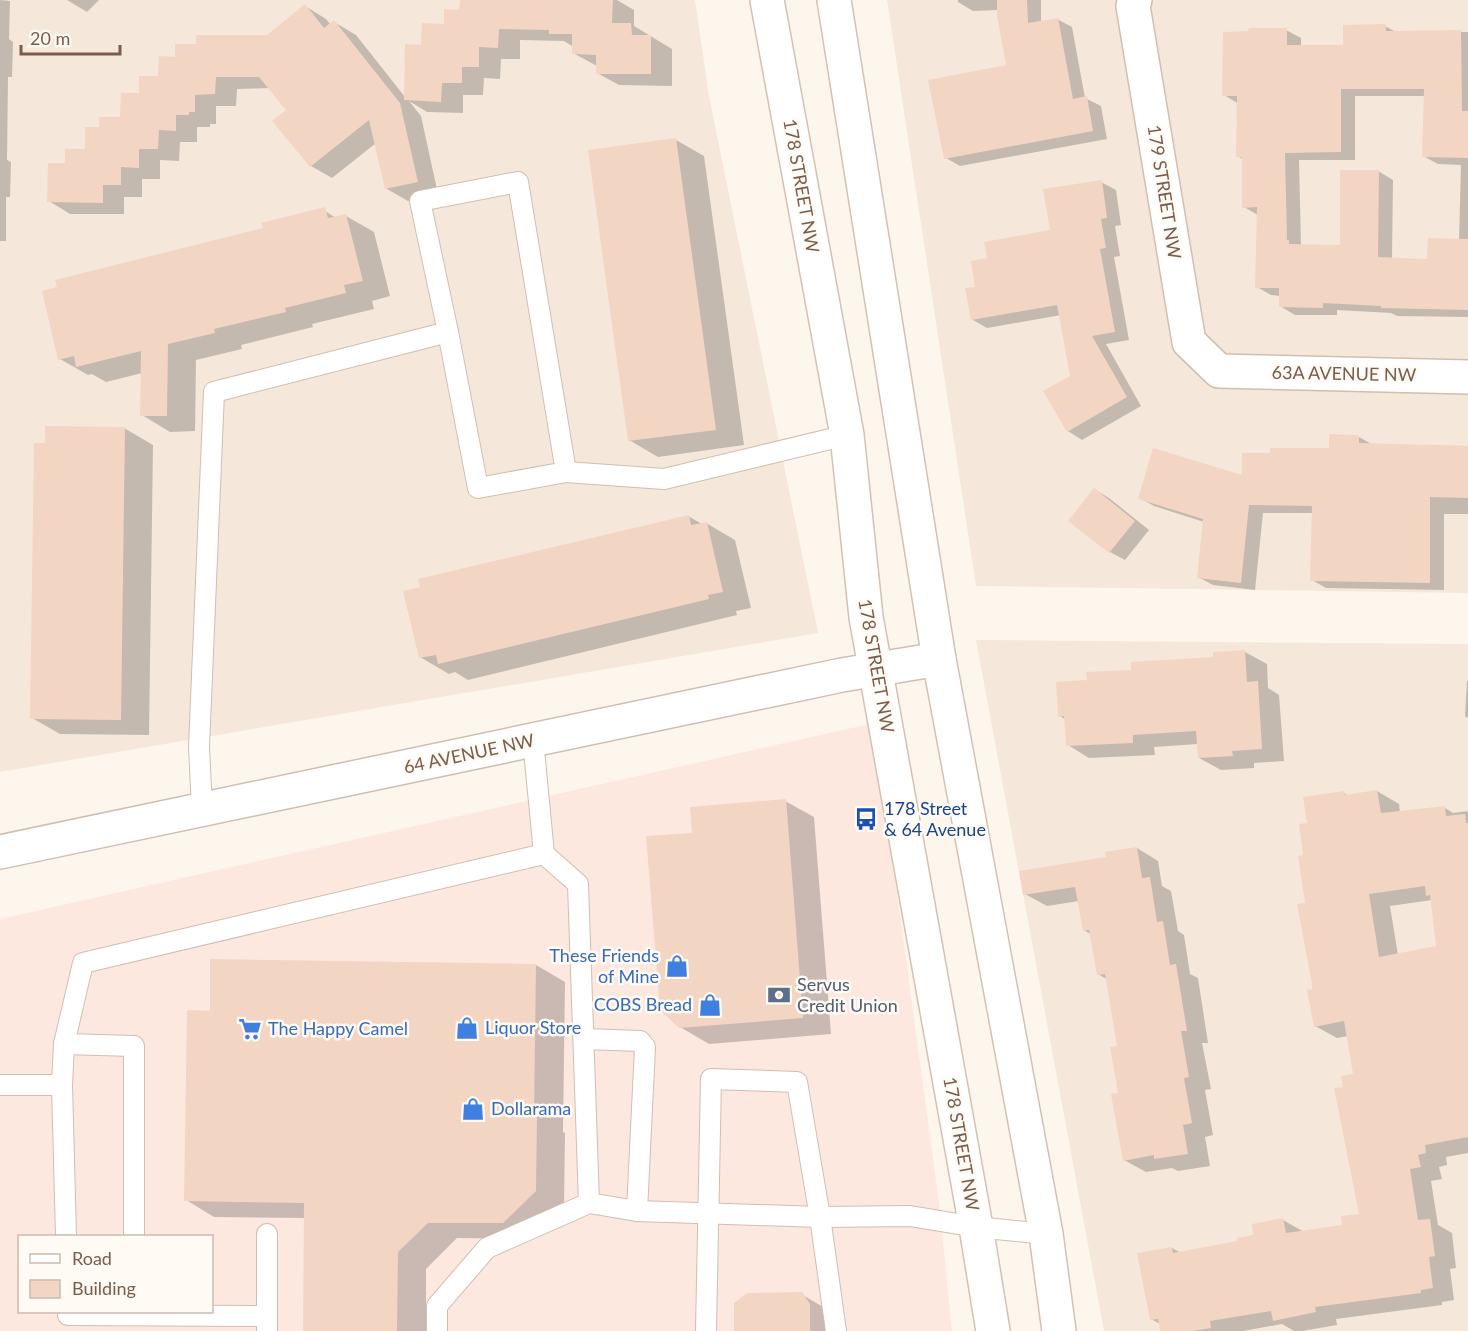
<svg xmlns="http://www.w3.org/2000/svg" width="1468" height="1331" viewBox="0 0 1468 1331" font-family="Lato,sans-serif">
<style>
.residential{fill:#f5e8da}
.commercial{fill:#fde8e0;fill-rule:evenodd}
.shadow{fill:#0003;fill-rule:evenodd}
.building{fill:#f3d5c3;fill-rule:evenodd}
.lines{fill:none;stroke-linecap:round;stroke-linejoin:round}
.service-casing{stroke:#d1beb0;stroke-width:22}
.minor-casing{stroke:#d1beb0;stroke-width:36}
.tertiary-casing{stroke:#d1beb0;stroke-width:36}
.secondary-casing{stroke:#d6c0b0;stroke-width:36}
.service{stroke:#fff;stroke-width:20}
.minor{stroke:#fff;stroke-width:33}
.tertiary{stroke:#fff;stroke-width:33}
.secondary{stroke:#fff;stroke-width:33}
.labels{text-anchor:middle;stroke-width:5;stroke-linejoin:round;paint-order:stroke}
.street-label{font-size:18px;fill:#7a5c4d;stroke:#fffaf3}
.transit-label{font-size:18px;fill:#164399;stroke:#fffaf3;text-anchor:start}
.shop-label{font-size:18px;fill:#366cbe;stroke:#fffaf3;text-anchor:start}
.service-label{font-size:18px;fill:#4e5e75;stroke:#fffaf3;text-anchor:start}
</style>
<rect width="100%" height="100%" fill="#fdf6ec"/>
<!-- residential -->
<g class="residential">
<path d="M0 0H695L709 96 818 633 0 772Z"/>
<path d="M887 0H1468V593L976 586Z"/>
<path d="M976 640 1468 644V1331H1104Z"/>
</g>
<!-- commercial -->
<path class="commercial" d="M874 723 940 1210 952 1331H0V919ZM20 1236H212V1312H20Z"/>
<!-- shadow -->
<g class="shadow">
<path d="M0 0 10 1 9 39 13 42 12 77H8L7 160 11 162 10 197H6V241H0Z"/>
<path d="M67 0H99L87 12Z"/>
<path d="M461 0H617L634 10V26L672 49V86L619 85 597 73V66L573 53 572 46 564 41 520 40V59H501L500 79 484 78 483 95H463V113L427 112 409 101 421 116 438 194 408 201 387 189 376 143 332 178 311 166 288 110 271 88 237 89 236 106H216V124H210V127H197V142H180L179 161 160 160V179H142V197H124V214H70L49 201 67 164 86 150 100 129 122 119 140 94 160 78 177 58 197 45 267 36 305 6 326 19 331 25 334 22 356 35 405 97 422 46 461 12Z"/>
<path d="M958 0H1041V22L1057 19 1072 27 1085 98 1101 106 1107 139 960 166 946 158 1008 66 998 10 973 11 958 2Z"/>
<path d="M1385 26 1396 32H1468V317L1397 316 1391 313 1337 310V315H1295L1280 306 1281 296 1271 295 1257 287 1258 215 1244 207 1243 159 1237 156 1239 104 1224 95 1286 30 1301 38V46H1344ZM1355 96H1425L1423 156 1438 164 1461 165 1459 241 1429 261 1392 259 1393 180 1378 171 1341 246H1301L1299 160H1355Z"/>
<path d="M676 140 704 156 744 445 658 457 629 440Z"/>
<path d="M1101 182 1116 190 1121 225 1115 226 1120 256 1114 257 1129 340 1106 344 1141 406 1082 440 1068 431 1072 376 1061 315 987 328 973 320 977 288 1051 232Z"/>
<path d="M325 211 336 218 346 216 374 232 390 296 372 301 374 309 312 324 313 327 241 345 242 349 196 360 195 431 170 432 142 415V373L106 382 92 374 88 375 60 359 264 229Z"/>
<path d="M124 428 153 445 149 735 60 734 32 718 46 444Z"/>
<path d="M1331 436 1359 437 1373 445 1468 446V514H1444V590L1326 588 1312 580 1313 513H1263L1255 590 1213 585 1198 577 1204 522 1154 506 1140 498 1243 477 1272 455 1330 449Z"/>
<path d="M1094 489 1109 498 1149 530 1125 560 1110 552 1070 520Z"/>
<path d="M688 516 702 524 706 523 735 540 751 608 736 611 737 615 468 680 455 672 449 674 420 657Z"/>
<path d="M1245 652 1267 664 1268 688 1279 695 1284 761 1254 763V768L1221 770 1199 758 1198 744 1154 747 1155 755 1089 758 1068 745 1066 720 1060 716 1088 681 1133 671 1214 659Z"/>
<path d="M1467 681H1468V718L1465 716Z"/>
<path d="M1377 791 1399 804 1400 813 1445 808 1453 813 1468 811V1153L1446 1157 1447 1165 1439 1167 1442 1179 1431 1181 1438 1225 1452 1233 1456 1268 1450 1269 1454 1300 1442 1302V1305L1336 1319 1337 1325 1302 1331H1294L1282 1324 1243 1331H1161L1160 1324 1151 1319 1172 1248 1181 1253 1239 1242 1255 1236 1283 1220 1304 1232 1343 1226 1361 1215 1345 1088 1355 1075 1348 1036 1337 1038 1315 1026 1305 856 1309 824 1344 793 1348 796ZM1432 900 1437 947 1398 955 1390 906Z"/>
<path d="M785 801 814 817 831 1034 709 1044 680 1027Z"/>
<path d="M1137 848 1158 861 1162 886 1171 891 1178 931 1184 935 1190 974 1198 978 1208 1043H1202L1211 1089 1205 1090 1213 1135 1205 1137 1210 1166 1178 1171 1172 1168 1146 1172 1124 1160 1119 1047 1108 980 1098 974 1092 935 1084 930 1079 901 1047 906 1025 894 1107 858Z"/>
<path d="M212 961 536 965 565 982 563 1132 565 1133 564 1207 532 1239 457 1238 426 1269V1331H304L306 1218 214 1217 186 1200 211 1012Z"/>
<path d="M801 1294 830 1311 838 1331H736Z"/>
</g>
<!-- building -->
<g class="building">
<path d="M460 0H613L612 23H631L632 35H651V74H596V55L572 54V34H549V30L499 29 498 48 479 47V67H462V83H442L441 102 404 100 405 44 421 45 422 23 444 24V9L459 10Z"/>
<path d="M997 0H1027L1028 23 1058 18 1073 99 1087 96 1093 131 944 159 928 80 1006 65 997 16Z"/>
<path d="M305 4 324 28 334 20 400 103 418 182 385 189 369 120 310 167 272 121 286 110 259 77H216L215 94 195 95V112H189V115H176V131L159 130 158 149H139V168L121 167V185H103V203L47 202 48 163H65V149H85V127H99V117H120L121 93H139V76H158L159 56 175 57V44H196V35H267Z"/>
<path d="M1386 24V31L1461 30 1462 111H1468V158L1422 157 1424 89H1341V152L1285 153 1287 240H1289V244L1340 245V170H1379L1378 257 1427 259 1428 238 1468 239V310L1381 308V306L1323 303V308L1279 307V288H1255L1257 207 1242 208V157H1236L1237 96H1222L1223 32 1248 31 1249 28H1287V45H1343V25Z"/>
<path d="M676 138 716 430 628 441 588 150Z"/>
<path d="M1102 180 1107 218 1101 219 1106 248 1100 249 1115 332 1092 336 1127 397 1067 432 1043 391 1070 376 1057 305 971 320 965 288 975 287 971 261 987 258 984 242 1050 230 1043 189Z"/>
<path d="M325 207 328 218 346 214 363 281 344 285 346 293 285 308 286 312 214 329 215 333 168 344 167 416H140L141 351 76 367 74 356 58 360 42 291 57 287 55 280 263 228 261 223Z"/>
<path d="M45 426 125 427 121 720 30 719 34 443H45Z"/>
<path d="M1329 434 1359 435V443L1468 446V498L1430 497V583L1310 581 1312 506 1249 505 1241 583 1197 578 1203 519 1138 499 1153 448 1242 475V453H1270V448H1329Z"/>
<path d="M1094 488 1135 521 1109 553 1068 521Z"/>
<path d="M689 515 691 525 707 522 723 592 708 595 709 599 438 664 436 655 419 658 403 591 420 587 418 579Z"/>
<path d="M1245 650 1247 682 1258 681 1262 749 1232 751 1233 756 1198 758 1196 731 1133 735V743L1066 746 1064 716 1058 717 1056 682 1087 680 1086 672 1131 670V662L1213 657V652Z"/>
<path d="M1377 790 1381 813 1445 806 1446 816 1465 814 1466 823H1468V1137L1425 1145 1426 1153 1418 1155 1421 1167 1410 1169 1418 1220 1430 1219 1435 1256 1429 1257 1433 1288 1421 1290V1293L1315 1307 1316 1312 1273 1321 1271 1311 1210 1321 1211 1328 1193 1331H1160L1158 1319 1150 1320 1137 1253 1172 1247 1173 1253 1237 1241V1238L1253 1235 1252 1224 1283 1218 1286 1233 1342 1225 1341 1216 1359 1214 1334 1088 1343 1087 1341 1076 1353 1074 1344 1021 1314 1027 1307 990 1313 989 1297 904 1305 903 1298 856 1303 855 1299 824 1307 823 1303 797 1344 791 1345 795ZM1425 886 1426 896 1430 895 1436 946 1379 957 1369 894Z"/>
<path d="M786 799 803 1018 679 1028 660 1010 646 836 692 833 690 807Z"/>
<path d="M1137 847 1142 878 1150 877 1157 922 1163 921 1170 965 1176 964 1187 1031H1181L1189 1077 1184 1078 1192 1123 1183 1125 1188 1154 1154 1159V1155L1123 1161 1111 1094 1118 1093 1110 1047 1117 1046 1105 974 1097 975 1089 930 1083 931 1075 887 1023 895 1019 871 1106 857 1105 852Z"/>
<path d="M210 959 536 964 534 1115H537L536 1191 503 1223H428L398 1252 397 1331H303L304 1203 184 1201 187 1010 210 1011Z"/>
<path d="M802 1292 810 1304V1331H734V1303L747 1293Z"/>
</g>
<g class="lines">
<!-- service casing -->
<g class="service-casing">
<g id="service">
<path d="M448 332 420 201 518 182 566 472"/>
<path d="M533 740 544 854 578 884 589 1203 637 1211 820 1217 836 1331"/>
<path d="M202 809 199 747 214 392 448 332 478 488 566 472 664 479 847 435"/>
<path d="M585 1039 640 1041 645 1047 637 1211"/>
<path d="M64 1044 134 1046V1236"/>
<path d="M0 1085H62"/>
<path d="M66 1236 62 1085 64 1044 83 963 544 854"/>
<path d="M68 1315 267 1316"/>
<path d="M267 1331V1234"/>
<path d="M437 1331V1306L487 1248 589 1203"/>
<path d="M706 1331 711 1079 797 1082 820 1217 910 1216 976 1227 1046 1234"/>
</g>
</g>
<!-- minor casing -->
<g class="minor-casing">
<path id="minor" d="M1135 0 1133 6 1189 342 1219 371 1468 377"/>
</g>
<!-- tertiary casing -->
<g class="tertiary-casing">
<path id="tertiary" d="M0 852 842 675 939 659"/>
</g>
<!-- secondary casing -->
<g class="secondary-casing">
<g id="secondary">
<path d="M767 0 847 435 866 617 976 1227 993 1331"/>
<path d="M834 0 939 659 1046 1234 1059 1331"/>
</g>
</g>
<!-- service -->
<use href="#service" class="service"/>
<!-- minor -->
<use href="#minor" class="minor"/>
<!-- tertiary -->
<use href="#tertiary" class="tertiary"/>
<!-- secondary -->
<use href="#secondary" class="secondary"/>
</g>
<!-- icons -->
<defs>
<g id="bus-bare" transform="scale(1.8)"><path d="M-5-6H5V4H4V6H2V4H-2V6H-4V4H-5ZM-3.5-4V0h7V-4ZM-3.5 1.2v1.5H-2V1.2ZM2 1.2v1.5H3.5V1.2Z" fill="#1a4fb4" stroke="#fffaf3" stroke-width="2.5" paint-order="stroke"/></g>
<g id="shop-bare" transform="scale(1.8)"><path d="M-5-2.5h2.3a2.7 3.5 0 0 1 5.4 0H5L5.5 6h-11ZM-1.5-2.5h3a1.5 2.3 0 0 0-3 0Z" fill="#3f7fe0" stroke="#fffaf3" stroke-width="2.5" paint-order="stroke"/></g>
<g id="bank-bare" transform="scale(1.8)"><path d="M-6-4H6V4H-6ZM0-2.3a2.3 2.3 0 1 0 0 4.6a2.3 2.3 0 1 0 0-4.6Z" fill="#5c6f8a" stroke="#fffaf3" stroke-width="2.5" paint-order="stroke"/></g>
<g id="supermarket-bare" transform="scale(1.8)"><path d="M-6-5.5h2.5l.6 2H6L4.5 2H-2.5L-4.4-4H-6ZM-1.5 3.2a1.3 1.3 0 1 0 .1 0ZM3 3.2a1.3 1.3 0 1 0 .1 0Z" fill="#3f7fe0" stroke="#fffaf3" stroke-width="2.5" paint-order="stroke"/></g>
</defs>
<g fill-rule="evenodd">
<use href="#bus-bare" x="866" y="819"/>
<use href="#shop-bare" x="677" y="966"/>
<use href="#bank-bare" x="779" y="995"/>
<use href="#shop-bare" x="710" y="1005"/>
<use href="#shop-bare" x="467" y="1028"/>
<use href="#supermarket-bare" x="250" y="1029"/>
<use href="#shop-bare" x="473" y="1109"/>
</g>
<g class="labels">
<!-- street labels -->
<g class="street-label">
<text transform="translate(801 186) rotate(80)" y="6">178 STREET NW</text>
<text transform="translate(1164 192) rotate(81)" y="6">179 STREET NW</text>
<text transform="translate(1344 374) rotate(1)" y="6">63A AVENUE NW</text>
<text transform="translate(876 666) rotate(80)" y="6">178 STREET NW</text>
<text transform="translate(469 754) rotate(-12)" y="6">64 AVENUE NW</text>
<text transform="translate(961 1144) rotate(80)" y="6">178 STREET NW</text>
</g>
<!-- transit labels -->
<g class="transit-label">
<text x="884" y="815">178 Street<tspan x="884" dy="21">&amp; 64 Avenue</tspan></text>
</g>
<!-- shop labels -->
<g class="shop-label">
<text x="659" y="962" text-anchor="end">These Friends<tspan x="659" dy="21">of Mine</tspan></text>
<text x="692" y="1011" text-anchor="end">COBS Bread</text>
<text x="485" y="1034">Liquor Store</text>
<text x="268" y="1035">The Happy Camel</text>
<text x="491" y="1115">Dollarama</text>
</g>
<!-- service labels -->
<g class="service-label">
<text x="797" y="991">Servus<tspan x="797" dy="21">Credit Union</tspan></text>
</g>
</g>
<!-- legend -->
<rect x="18" y="1235" width="195" height="78" fill="#fffaf3" stroke="#cabbb1" stroke-width="1.5"/>
<rect x="30" y="1254" width="30" height="9" fill="#ffffff" stroke="#cabbb1" stroke-width="1.5"/>
<text x="72" y="1265" font-size="18" fill="#7a5c4d">Road</text>
<rect x="30" y="1280" width="30" height="18" fill="#f3d5c3" stroke="#cabbb1" stroke-width="1.5"/>
<text x="72" y="1295" font-size="18" fill="#7a5c4d">Building</text>
<!-- scale -->
<path d="M21 45v9h99v-9" fill="none" stroke="#7a5c4d" stroke-width="3"/>
<text x="30" y="45" font-size="18" fill="#7a5c4d" stroke="#fffaf3" stroke-width="4.5" paint-order="stroke">20 m</text>
</svg>
